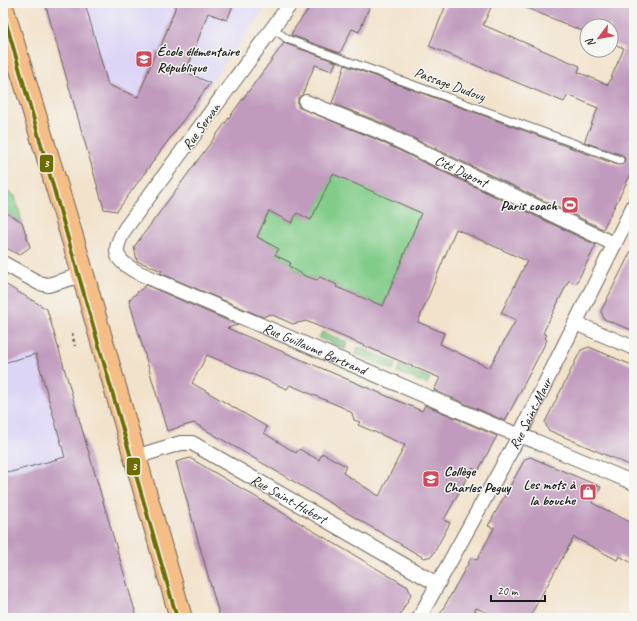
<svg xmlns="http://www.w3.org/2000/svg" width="637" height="621" viewBox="0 0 637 621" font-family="Caveat,sans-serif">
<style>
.built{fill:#dcd5f6}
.green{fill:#82cc89;stroke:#4f7452}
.building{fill:#c19bbe;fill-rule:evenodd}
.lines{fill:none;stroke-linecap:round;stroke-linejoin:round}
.lane-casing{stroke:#676159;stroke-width:9}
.street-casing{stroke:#676159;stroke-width:16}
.primary-casing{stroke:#676159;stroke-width:24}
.path{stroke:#676159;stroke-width:2.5;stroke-dasharray:3 3;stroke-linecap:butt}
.lane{stroke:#fff;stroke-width:7}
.street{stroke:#fff;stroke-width:14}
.primary{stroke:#f6be87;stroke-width:22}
.metro-1-casing{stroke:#f6f6f2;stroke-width:7}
.metro-1{stroke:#6e6e00;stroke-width:4}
.labels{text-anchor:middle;stroke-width:3;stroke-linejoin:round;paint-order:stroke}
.poi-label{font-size:14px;font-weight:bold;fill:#1c1c1c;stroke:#f6f6f2;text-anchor:start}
.street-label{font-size:14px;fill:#1c1c1c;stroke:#f6f6f2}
.line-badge{stroke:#f6f6f2;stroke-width:1.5}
.badge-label{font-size:11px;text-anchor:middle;font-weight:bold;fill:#fff}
</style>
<rect width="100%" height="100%" fill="#f6f6f2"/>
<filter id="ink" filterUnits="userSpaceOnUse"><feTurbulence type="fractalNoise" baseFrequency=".025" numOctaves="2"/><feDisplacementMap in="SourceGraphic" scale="8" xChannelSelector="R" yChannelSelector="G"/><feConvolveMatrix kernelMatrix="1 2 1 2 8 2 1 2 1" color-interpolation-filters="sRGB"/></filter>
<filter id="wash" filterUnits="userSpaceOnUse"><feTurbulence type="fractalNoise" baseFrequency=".012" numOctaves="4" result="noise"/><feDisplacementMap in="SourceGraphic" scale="16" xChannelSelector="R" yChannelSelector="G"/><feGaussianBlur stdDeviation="0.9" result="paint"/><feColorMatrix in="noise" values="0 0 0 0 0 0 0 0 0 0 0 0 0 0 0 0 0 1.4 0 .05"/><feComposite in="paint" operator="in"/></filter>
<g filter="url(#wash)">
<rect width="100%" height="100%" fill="#f2e2cb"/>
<!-- built -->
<g class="built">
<path d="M45 3H269L187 115 64 69Z"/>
<path d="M3 283 47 309 96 476 3 555Z"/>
</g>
<!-- green -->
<g class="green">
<path d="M333 173 421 213 383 306 336 287 337 285 320 277 313 278 305 276 291 266V263L275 255 279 248 257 237 269 211 292 223 297 213 311 219Z"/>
<path d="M3 189 15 196 22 222 3 211Z"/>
<path d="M322 332 347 342 345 349 319 338Z"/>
<path d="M358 347 396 363 393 370 356 354Z"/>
<path d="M400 365 430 378 427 384 397 372Z"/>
</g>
<g id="blocks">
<!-- building -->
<g class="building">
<path d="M45 3H85L108 85 138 97 156 51 159 52 177 3H234L227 20 208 13 186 72 210 83 117 211 104 209Z"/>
<path d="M313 3H371L359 32 352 29 340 53 291 35 294 29Z"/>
<path d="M447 3H493L483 25 580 66 578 72 608 85 624 48 611 43V26H587V33L515 3H634V147L628 160 634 162V168L603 229 380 122 332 103 345 65 618 165 623 164 625 159 622 155 584 142 598 108 568 95 564 102 429 46Z"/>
<path d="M284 43 336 62 332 71 315 65 302 95 298 98V107L373 138 596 245 576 284 569 280 543 333 547 335 545 338 547 340 505 421 434 390 440 378 306 321 293 324 270 314 263 317 160 273 162 271 137 261 134 247ZM333 174 421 213 383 306 336 287 337 285 320 277 317 280 305 276 289 266 291 263 275 255 279 249 257 237 269 211 292 223 297 213 311 220ZM456 229 527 261 501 313 516 320 489 368 440 344 444 333 418 322Z"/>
<path d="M3 211 22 222 30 247 19 255 3 246Z"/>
<path d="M634 245V331L604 319 601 311Z"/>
<path d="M3 283 47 309 137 618H3V471L11 472 65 457 36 354 3 363Z"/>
<path d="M146 285 238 325 227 328 422 411 425 405 497 436 478 471 472 468 444 520 450 523 432 556 424 558 194 423 167 431 129 300ZM207 355 287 389 290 385 344 408 352 413 354 420 360 422 358 425 405 445 379 496 343 473 346 466 322 453 319 460 299 449 296 453 264 433 267 427 192 383Z"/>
<path d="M589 347 634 366V467L548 430 545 422 581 350Z"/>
<path d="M530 457 601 487 592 503 634 524V564L619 556 617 560 574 537 529 618H501L476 608 472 618H438L471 558 477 560 494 528 488 526 525 459Z"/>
<path d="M190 458 408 587 411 595 398 618H220L176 462Z"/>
</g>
</g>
</g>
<g filter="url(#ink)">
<use href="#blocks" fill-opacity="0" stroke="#676159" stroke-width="1"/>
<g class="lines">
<!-- lane casing -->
<g class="lane-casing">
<path id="lane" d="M273 28 287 39 620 160"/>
</g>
<!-- street casing -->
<g class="street-casing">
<g id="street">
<path id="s1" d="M291 3 125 229C111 253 115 260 139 273L500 428 535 441 634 483"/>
<path id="s2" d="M306 102 376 130 614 244"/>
<path d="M3 263 39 283 48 285 82 275"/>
<path d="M575 323 634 348"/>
<path id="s3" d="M135 457 181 443H192L437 584"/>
<path id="s4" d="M419 618 519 436 634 205"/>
</g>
</g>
<!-- primary casing -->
<g class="primary-casing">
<path id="primary" d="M3 10 73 240 181 618"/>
</g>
<!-- path -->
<path class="path" d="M72 333 75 346"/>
<!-- lane -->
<use href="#lane" class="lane"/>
<!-- street -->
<use href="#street" class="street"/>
<!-- primary -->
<use href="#primary" class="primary"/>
<!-- metro-1 casing -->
<g class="metro-1-casing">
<path id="metro-1" d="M3 12 177 618"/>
</g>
<!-- metro-1 -->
<use href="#metro-1" class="metro-1"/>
</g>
</g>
<!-- icons -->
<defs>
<g id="school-square" transform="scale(0.9)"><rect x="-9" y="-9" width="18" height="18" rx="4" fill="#d1495b" stroke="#f6f6f2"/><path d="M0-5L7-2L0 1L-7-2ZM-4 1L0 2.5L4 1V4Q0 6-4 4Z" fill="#fff"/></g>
<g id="stadium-square" transform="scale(0.9)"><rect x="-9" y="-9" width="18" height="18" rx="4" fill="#d1495b" stroke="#f6f6f2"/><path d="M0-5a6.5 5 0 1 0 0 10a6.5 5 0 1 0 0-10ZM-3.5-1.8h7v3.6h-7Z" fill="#fff"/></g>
<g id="shop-square" transform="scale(0.9)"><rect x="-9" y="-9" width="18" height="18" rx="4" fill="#d1495b" stroke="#f6f6f2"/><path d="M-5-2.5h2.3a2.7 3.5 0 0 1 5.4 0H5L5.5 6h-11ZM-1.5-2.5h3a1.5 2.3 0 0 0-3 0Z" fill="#fff"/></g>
</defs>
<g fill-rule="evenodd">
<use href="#school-square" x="144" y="59"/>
<use href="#stadium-square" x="570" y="205"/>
<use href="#school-square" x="431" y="479"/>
<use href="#shop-square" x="588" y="492"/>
</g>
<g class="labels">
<!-- poi labels -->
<g class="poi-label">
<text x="157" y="56">École élémentaire<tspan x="157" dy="16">République</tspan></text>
<text x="557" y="210" text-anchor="end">Paris coach</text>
<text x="444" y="476">Collège<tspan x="444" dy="16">Charles Peguy</tspan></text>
<text x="575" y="489" text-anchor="end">Les mots à<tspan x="575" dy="16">la bouche</tspan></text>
</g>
<!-- street labels -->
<g class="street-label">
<text transform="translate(450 84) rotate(20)" y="5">Passage Dudouy</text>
<text transform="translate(201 126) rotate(-54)" y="5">Rue Servan</text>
<text dy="5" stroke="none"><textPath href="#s2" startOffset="170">Cité Dupont</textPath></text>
<text dy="5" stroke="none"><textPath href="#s1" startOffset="528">Rue Guillaume Bertrand</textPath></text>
<text dy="5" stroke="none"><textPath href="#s4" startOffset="233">Rue Saint-Maur</textPath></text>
<text dy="5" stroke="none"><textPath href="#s3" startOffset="171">Rue Saint-Hubert</textPath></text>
</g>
</g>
<g class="line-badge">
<rect x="39" y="154" width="15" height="19" rx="4" fill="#6e6e00"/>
<rect x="126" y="457" width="15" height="19" rx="4" fill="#6e6e00"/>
</g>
<g class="badge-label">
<text x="46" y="167">3</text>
<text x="134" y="470">3</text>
</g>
<!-- margin -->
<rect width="637" height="621" fill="none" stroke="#f6f6f2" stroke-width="16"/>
<!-- north arrow -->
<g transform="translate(599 38) rotate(238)"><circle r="19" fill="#f6f6f2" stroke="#9f9f9c"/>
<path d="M0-3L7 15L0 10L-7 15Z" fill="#d1495b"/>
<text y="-6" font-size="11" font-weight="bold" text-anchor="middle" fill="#1c1c1c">N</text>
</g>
<!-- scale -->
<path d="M491 595v6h54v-6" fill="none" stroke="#1c1c1c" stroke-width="2"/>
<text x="497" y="595" font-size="12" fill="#1c1c1c" stroke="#f6f6f2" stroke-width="3" paint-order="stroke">20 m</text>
</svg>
